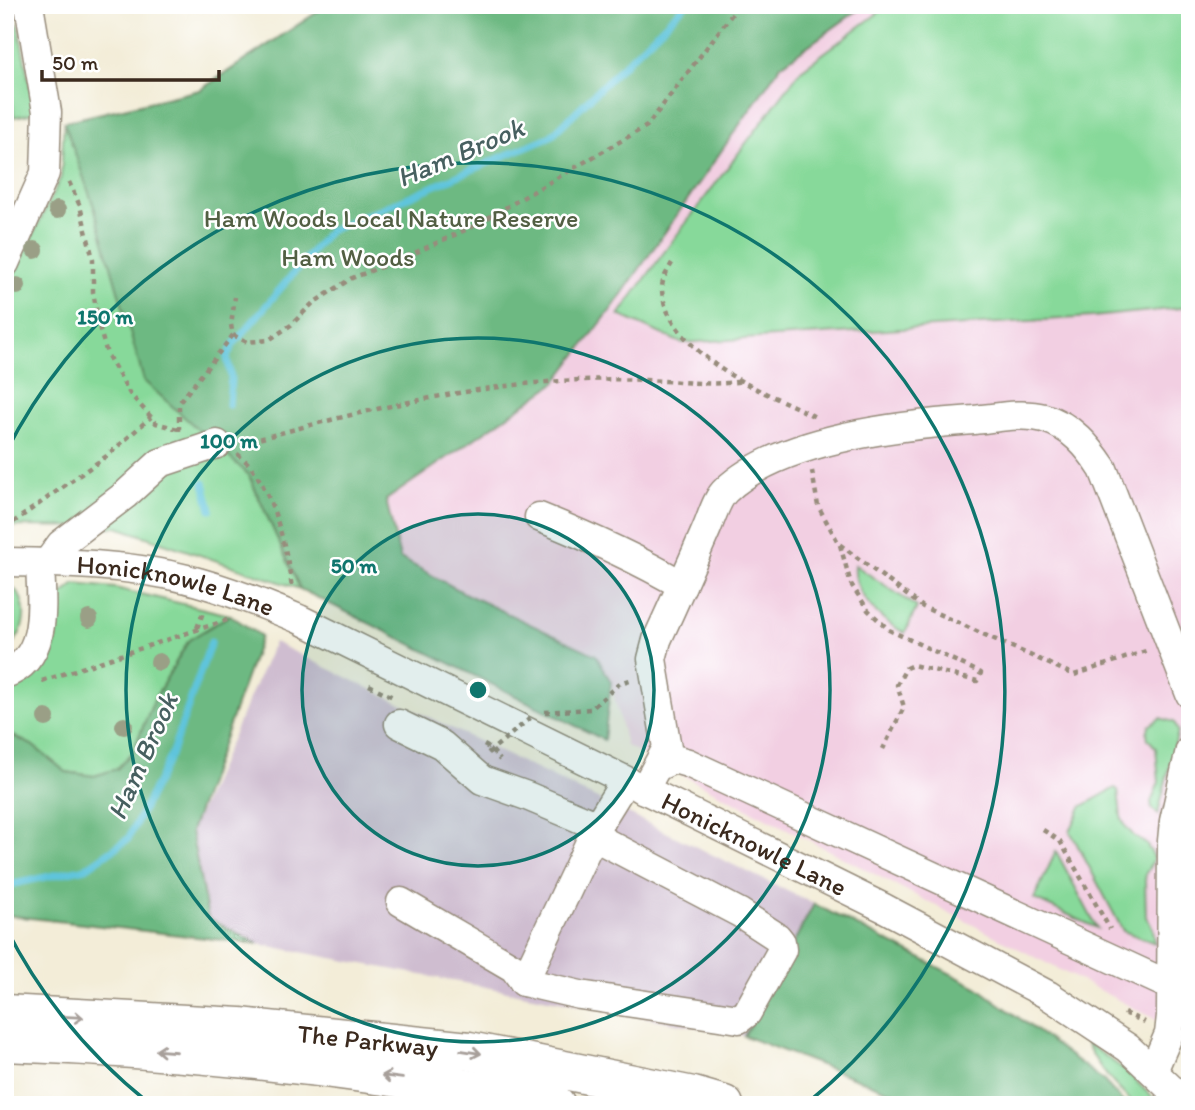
<svg xmlns="http://www.w3.org/2000/svg" width="1195" height="1110" viewBox="0 0 1195 1110" font-family="Itim,sans-serif">
<style>
.built{fill:#f2cfe2}
.industrial{fill:#cfbdd0}
.green{fill:#87d99a;stroke:#61825c;stroke-width:2}
.forest{fill:#6db982;stroke:#547250;stroke-width:2}
.lines{fill:none;stroke-linecap:round;stroke-linejoin:round}
.stream{stroke:#5ec4dc;stroke-width:7}
.minor-casing{stroke:#978c7b;stroke-width:31}
.highway-casing{stroke:#978c7b;stroke-width:41}
.path{stroke:#978c7b;stroke-width:4.5;stroke-dasharray:5 5;stroke-linecap:butt}
.minor{stroke:#fff;stroke-width:28}
.highway{stroke:#fff;stroke-width:38}
.path-bridge{stroke:#978c7b;stroke-width:4.5;stroke-dasharray:5 5;stroke-linecap:butt}
.tree{fill:#9a9f86}
.oneway{stroke:#a79f9a}
.ring{fill:none;stroke:#0f766e;stroke-width:3.5}
.labels{text-anchor:middle;stroke-width:5;stroke-linejoin:round;paint-order:stroke}
.park-label{font-size:26px;fill:#525f43;stroke:#fff}
.street-label{font-size:26px;fill:#3b2a1e;stroke:#fff}
.water-label{font-size:28px;font-style:italic;fill:#476060;stroke:#fff}
.centre{fill:#0f766e;stroke:#fff;stroke-width:3.5}
.ring-label{font-size:21px;text-anchor:middle;font-weight:bold;fill:#0f766e;stroke:#fff;stroke-width:5;stroke-linejoin:round;paint-order:stroke}
</style>
<rect width="100%" height="100%" fill="#fff"/>
<filter id="ink" filterUnits="userSpaceOnUse"><feTurbulence type="fractalNoise" baseFrequency=".0143" numOctaves="2"/><feDisplacementMap in="SourceGraphic" scale="14" xChannelSelector="R" yChannelSelector="G"/><feConvolveMatrix kernelMatrix="1 2 1 2 8 2 1 2 1" color-interpolation-filters="sRGB"/></filter>
<filter id="wash" filterUnits="userSpaceOnUse"><feTurbulence type="fractalNoise" baseFrequency=".00686" numOctaves="4" result="noise"/><feDisplacementMap in="SourceGraphic" scale="28" xChannelSelector="R" yChannelSelector="G"/><feGaussianBlur stdDeviation="1.57" result="paint"/><feColorMatrix in="noise" values="0 0 0 0 0 0 0 0 0 0 0 0 0 0 0 0 0 1.4 0 .05"/><feComposite in="paint" operator="in"/></filter>
<g filter="url(#wash)">
<rect width="100%" height="100%" fill="#f3edd8"/>
<!-- built -->
<path class="built" d="M865 5H1190V1037L626 746 611 682 596 655 466 594 400 558 386 500 555 383 613 307 781 65Z"/>
<!-- industrial -->
<path class="industrial" d="M274 642 814 904 744 1036 258 944 208 918 191 831Z"/>
<!-- green -->
<g class="green">
<path d="M328 5H865L781 65 555 383 435 428 245 472 249 476 300 589 117 527 5 526V293L61 177 64 122 200 90Z"/>
<path d="M889 5H1190V307L1092 317 681 343 619 315 662 255 801 70Z"/>
<path d="M11 17 18 24 35 113 14 117 5 57V18Z"/>
<path d="M855 565 917 607 905 633C881 621 852 594 855 565Z"/>
<path d="M5 583C33 595 28 636 5 650Z"/>
<path d="M75 584 115 588 230 615 189 640 155 698 133 751 117 769 94 776 66 772 32 745 5 732V688C29 681 50 666 56 641 59 626 56 610 60 596Z"/>
<path d="M1160 718 1174 722 1178 731 1158 814 1152 809 1151 802 1159 782 1156 748 1148 739 1147 733 1149 726Z"/>
<path d="M1115 788 1118 790 1121 817 1126 827 1134 836 1146 844 1153 855V861L1146 873 1145 881 1146 917 1153 928 1155 943 1123 931 1070 831 1081 807Z"/>
<path d="M1056 851 1097 928 1034 899Z"/>
<path d="M1086 1042 1126 1071 1160 1105H1135C1115 1086 1097 1067 1086 1042Z"/>
</g>
<!-- forest -->
<g class="forest">
<path d="M328 5H865L781 65 613 307 555 383 386 500 400 558 466 594 596 655 611 682 604 740 300 589 249 475 144 381 95 210 64 122 200 90Z"/>
<path d="M230 615 261 636 191 831 208 918 258 944 5 915V732L32 745 66 772 94 776 117 769 133 751 155 698 189 640Z"/>
<path d="M814 904 977 987 1103 1080 1126 1105H926L744 1036Z"/>
</g>
<g class="lines">
<!-- stream -->
<g class="stream">
<path d="M229 405 231 378 227 357 233 345 329 231 551 136 685 5"/>
<path d="M204 483 211 510"/>
<path d="M5 886 86 868 128 839 171 755 211 642"/>
</g>
</g>
</g>
<g filter="url(#ink)">
<g class="lines">
<!-- minor casing -->
<g class="minor-casing">
<g id="minor">
<path d="M5 263 45 173 47 112 29 5"/>
<path d="M539 517C589 537 636 558 682 585"/>
<path id="s1" d="M5 562C66 563 128 564 187 579 226 589 263 604 299 619L884 908 1048 995 1128 1048 1188 1105"/>
<path d="M48 562 61 544 125 495 160 463 217 444"/>
<path d="M5 674C50 658 41 601 40 563"/>
<path d="M399 724 442 745 482 780 527 796 598 826"/>
<path d="M659 766 674 759 688 763 1171 986"/>
<path d="M644 790 667 748 652 659 657 640C674 603 691 565 707 528 712 516 717 498 726 490 781 438 901 425 974 420 996 418 1022 412 1044 418 1071 426 1088 446 1103 469L1190 694"/>
<path d="M401 902 514 968 524 982 599 823 625 781"/>
<path d="M524 982 580 995 739 1019 747 1013 782 950 781 942 777 937 740 913 593 836"/>
<path d="M1153 1071 1169 1034 1171 1016 1172 841 1174 821 1190 750"/>
</g>
</g>
<!-- highway casing -->
<g class="highway-casing">
<g id="highway">
<path id="s2" d="M5 1014 240 1027 469 1051 693 1096 724 1105"/>
<path d="M5 1042C190 1049 374 1069 556 1105"/>
</g>
</g>
<!-- path -->
<g class="path">
<path d="M69 182 80 206 93 259V292L100 330 107 354 130 394 151 417 156 423 178 429"/>
<path d="M672 263C668 270 662 279 662 288 662 324 706 361 734 377 761 393 790 403 817 418"/>
<path d="M233 335 247 342 269 340 291 325 313 303 352 278 399 260 472 227 647 126 739 5"/>
<path d="M179 431V403L233 335 231 325 235 297"/>
<path d="M241 444C351 413 469 384 582 380 609 379 636 379 662 381 689 382 716 386 742 381"/>
<path d="M237 454C270 475 288 552 292 589"/>
<path d="M812 471 818 506 839 544 923 607 1074 675 1146 651"/>
<path d="M5 528 108 455 151 417"/>
<path d="M840 545 851 584 868 610 889 630 981 673 977 681 913 665 906 668 897 685 904 707 883 749"/>
<path d="M197 628 204 610"/>
<path d="M42 681 230 619"/>
<path d="M369 685 395 698"/>
<path d="M545 712 591 709 620 683 630 680"/>
<path d="M484 745 491 749 500 760"/>
<path d="M1043 830 1060 841 1110 929"/>
<path d="M1124 1013 1145 1022"/>
</g>
<!-- minor -->
<use href="#minor" class="minor"/>
<!-- highway -->
<use href="#highway" class="highway"/>
<!-- path-bridge -->
<path class="path-bridge" d="M488 753 534 715"/>
</g>
<!-- trees -->
<g class="tree">
<circle cx="57" cy="210" r="9"/>
<circle cx="35" cy="250" r="9"/>
<circle cx="17" cy="286" r="9"/>
<circle cx="89" cy="619" r="9"/>
<circle cx="159" cy="662" r="9"/>
<circle cx="46" cy="718" r="9"/>
<circle cx="124" cy="726" r="9"/>
</g>
<!-- one-way arrows -->
<defs><path id="oneway-shaft" d="M-6 0H5M1.5-3L5.5 0L1.5 3" fill="none" stroke-width="1.6" stroke-linecap="round" stroke-linejoin="round" transform="scale(1.75)"/></defs>
<g class="oneway">
<use href="#oneway-shaft" transform="translate(73 1017) rotate(3)"/>
<use href="#oneway-shaft" transform="translate(166 1051) rotate(-176)"/>
<use href="#oneway-shaft" transform="translate(471 1052) rotate(9)"/>
<use href="#oneway-shaft" transform="translate(392 1077) rotate(-172)"/>
</g>
</g>
<!-- distance rings -->
<circle cx="478" cy="690" r="176" fill="#0f766e" fill-opacity=".12"/>
<g class="ring">
<circle cx="478" cy="690" r="176"/>
<circle cx="478" cy="690" r="352"/>
<path d="M149 1103A528 528 0 0 1 5 926M5 454A528 528 0 1 1 807 1103"/>
</g>
<g class="labels">
<!-- park labels -->
<g class="park-label">
<text x="391" y="227">Ham Woods Local Nature Reserve</text>
<text x="348" y="266">Ham Woods</text>
</g>
<!-- street labels -->
<g class="street-label">
<text dy="9" stroke="none"><textPath href="#s1" startOffset="173">Honicknowle Lane</textPath></text>
<text dy="9" stroke="none"><textPath href="#s1" startOffset="810">Honicknowle Lane</textPath></text>
<text dy="9" stroke="none"><textPath href="#s2" startOffset="364">The Parkway</textPath></text>
</g>
<!-- water labels -->
<g class="water-label">
<text transform="translate(460 152) rotate(-23)" y="10">Ham Brook</text>
<text transform="translate(142 756) rotate(-66)" y="10">Ham Brook</text>
</g>
</g>
<circle cx="478" cy="690" r="10" class="centre"/>
<g class="ring-label">
<text x="105" y="324">150 m</text>
<text x="229" y="448">100 m</text>
<text x="354" y="573">50 m</text>
</g>
<!-- margin -->
<rect width="1195" height="1110" fill="none" stroke="#fff" stroke-width="28"/>
<!-- scale -->
<path d="M42 70v10h177v-10" fill="none" stroke="#3b2a1e" stroke-width="3.5"/>
<text x="52" y="70" font-size="21" fill="#3b2a1e" stroke="#ffffff" stroke-width="5" paint-order="stroke">50 m</text>
</svg>
